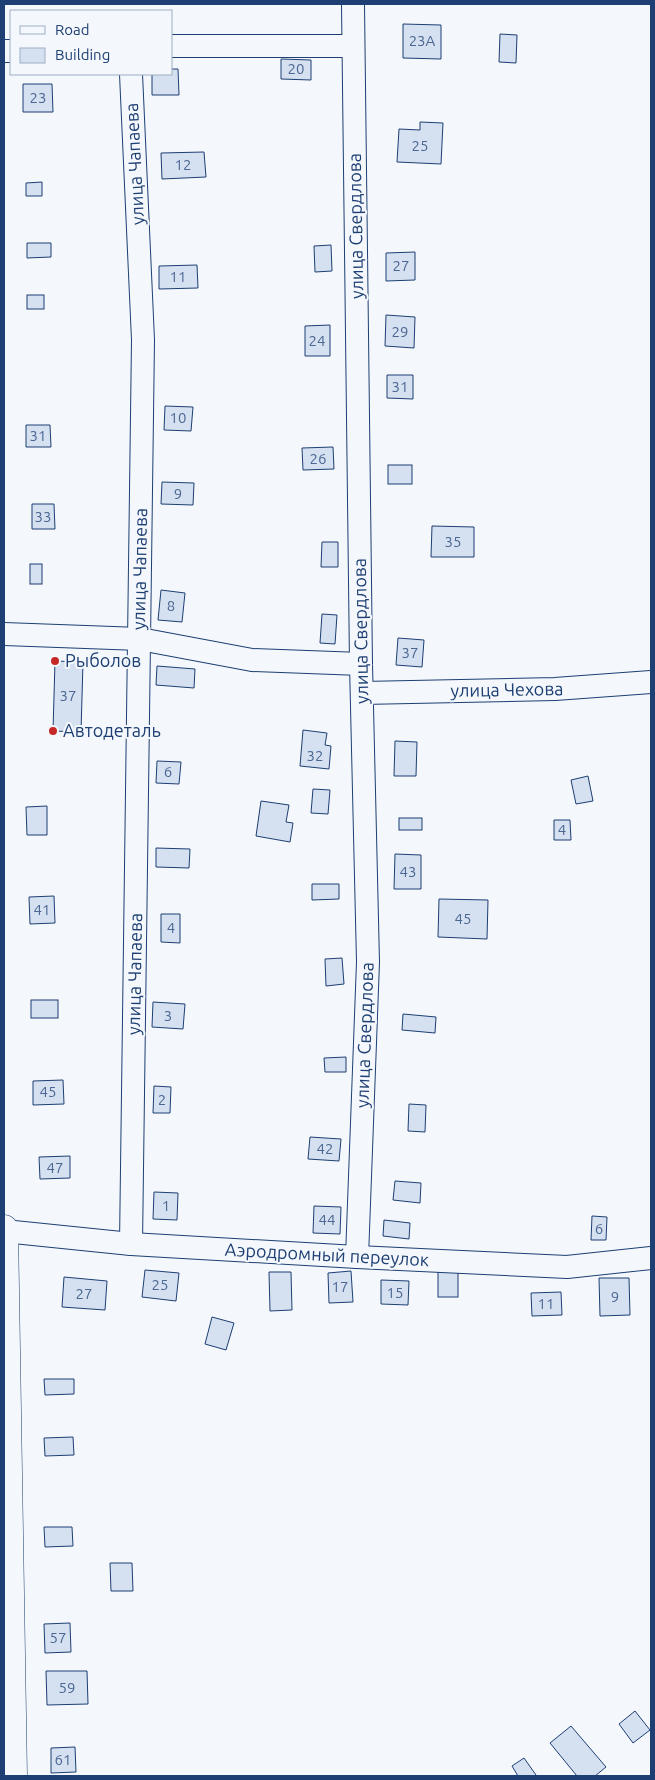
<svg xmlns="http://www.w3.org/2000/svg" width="655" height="1780" viewBox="0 0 655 1780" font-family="Ubuntu,sans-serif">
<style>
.building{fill:#d5e0f0;stroke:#1d3f73}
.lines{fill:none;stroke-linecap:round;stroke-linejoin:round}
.minor-casing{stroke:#1d3f73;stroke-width:24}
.major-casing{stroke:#1d3f73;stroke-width:29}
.minor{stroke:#f4f7fb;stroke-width:22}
.major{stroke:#f4f7fb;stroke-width:28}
.poi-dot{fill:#c62828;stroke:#f4f7fb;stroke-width:2}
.labels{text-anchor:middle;stroke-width:4;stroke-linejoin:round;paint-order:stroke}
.number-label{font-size:15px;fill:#4b6792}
.street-label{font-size:18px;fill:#1d3f73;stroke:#f4f7fb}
.poi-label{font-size:18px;fill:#1d3f73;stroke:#f4f7fb;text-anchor:start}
</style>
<rect width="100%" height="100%" fill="#f4f7fb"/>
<!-- building -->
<g class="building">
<path d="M403 24 441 25V59L403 58Z"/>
<path d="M500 34 517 35 516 63 499 62Z"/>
<path d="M281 59 311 60V80L281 79Z"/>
<path d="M171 69H178L179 95H152V74H171Z"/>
<path d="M23 84H52L53 112H23Z"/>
<path d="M420 122 443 123 441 164 397 162 399 129 420 130Z"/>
<path d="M204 152 206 177 162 179 161 153Z"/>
<path d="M42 182V196H26V183Z"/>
<path d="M27 243H51V257L27 258Z"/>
<path d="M331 245 332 271 315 272 314 246Z"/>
<path d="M415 252V280L386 281V253Z"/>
<path d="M197 265 198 288 159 289V266Z"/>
<rect x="27" y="295" width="17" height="14"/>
<path d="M386 315 415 317 414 348 385 346Z"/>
<path d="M330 325V356H305V326Z"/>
<path d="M387 375H413V399L387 398Z"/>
<path d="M165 406 193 407 191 431 164 430Z"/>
<path d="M26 425H50L51 447H26Z"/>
<path d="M333 447 334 469 303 470 302 448Z"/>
<rect x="388" y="465" width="24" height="19"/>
<path d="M162 482 194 483 193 505 161 504Z"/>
<path d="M32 504H54L55 529H32Z"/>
<path d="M432 526 474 527V557H431Z"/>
<path d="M322 542H338V567H321Z"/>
<rect x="30" y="564" width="12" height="20"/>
<path d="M161 590 185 593 182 622 158 620Z"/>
<path d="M322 614 337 615 335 644 320 643Z"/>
<path d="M398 638 424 640 422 667 396 665Z"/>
<path d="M55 661 83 662 81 732 53 731Z"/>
<path d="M157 666 195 669 194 688 156 685Z"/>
<path d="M303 730 327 733 325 745 331 746 329 769 300 766Z"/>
<path d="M395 741 417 742 416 776H394Z"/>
<path d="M157 761 181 762 179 784 156 783Z"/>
<path d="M588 776 593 801 576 804 571 780Z"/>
<path d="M313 789 330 790 328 814 311 813Z"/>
<path d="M261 801 289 805 286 822 293 823 290 842 256 836Z"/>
<path d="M47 806V835H27L26 807Z"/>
<rect x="399" y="818" width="23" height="12"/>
<path d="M554 820H570L571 840H554Z"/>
<path d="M156 848 190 849 189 868 156 867Z"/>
<path d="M395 854 421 855V889H394Z"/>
<path d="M312 884H339V899L312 900Z"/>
<path d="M54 896 55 923 30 924 29 897Z"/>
<path d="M439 899 488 900 487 939 438 937Z"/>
<path d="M161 914H180V943L161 942Z"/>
<path d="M342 958 344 984 326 986 325 959Z"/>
<rect x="31" y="1000" width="27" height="18"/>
<path d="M153 1002 185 1004 183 1029 152 1027Z"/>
<path d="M403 1014 436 1017 435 1033 402 1030Z"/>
<path d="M346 1057V1072H325L324 1058Z"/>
<path d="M63 1080 64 1104 33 1105V1081Z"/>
<path d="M154 1086 171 1087 170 1113H153Z"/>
<path d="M409 1104 426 1105 425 1132 408 1131Z"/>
<path d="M310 1137 341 1139 339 1161 308 1159Z"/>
<path d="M70 1156V1178L40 1179 39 1157Z"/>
<path d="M395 1181 421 1183 420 1203 393 1200Z"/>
<path d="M154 1192 178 1193 177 1220 153 1219Z"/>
<path d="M314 1206 341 1207 340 1234 313 1233Z"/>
<path d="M592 1216 607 1217 606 1240H591Z"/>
<path d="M384 1220 410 1223 409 1239 383 1236Z"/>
<path d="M145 1270 179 1273 176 1301 142 1297Z"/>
<path d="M351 1271 353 1302 329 1303 328 1273Z"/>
<path d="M269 1272H291L292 1310 270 1311Z"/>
<rect x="438" y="1272" width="20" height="25"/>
<path d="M64 1277 107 1281 105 1310 62 1307Z"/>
<path d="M599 1278H629L630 1315 600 1316Z"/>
<path d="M381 1280 409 1281 408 1305 381 1304Z"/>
<path d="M561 1292 562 1315 532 1316 531 1293Z"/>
<path d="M212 1317 234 1323 226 1350 205 1344Z"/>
<path d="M44 1379H74V1394L45 1395Z"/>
<path d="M73 1437 74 1455 45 1456 44 1438Z"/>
<path d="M44 1527H72L73 1546 45 1547Z"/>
<path d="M110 1563H132L133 1591H111Z"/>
<path d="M70 1623 71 1652 45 1653 44 1624Z"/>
<path d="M46 1671H87L88 1704 47 1705Z"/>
<path d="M635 1711 650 1730 633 1743 619 1724Z"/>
<path d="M571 1726 606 1767 595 1776H577L550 1743Z"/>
<path d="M75 1747 76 1772 51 1773V1748Z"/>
<path d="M524 1758 536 1775 533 1776H518L512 1766Z"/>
</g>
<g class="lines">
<!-- minor casing -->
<g class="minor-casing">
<g id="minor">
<path d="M353 4 361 664 368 962 357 1257"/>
<path d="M171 46H353"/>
<path d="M4 51H11"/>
<path d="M131 74 143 340 131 1244"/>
<path d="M4 634 140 639 252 660 361 664"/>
<path d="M362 693 555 689 651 682"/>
<path d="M4 1231 131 1244 357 1257 567 1267 651 1258"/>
</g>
</g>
<!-- major casing -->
<g class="major-casing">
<path id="major" d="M4 1229 13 1776"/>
</g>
<!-- minor -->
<use href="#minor" class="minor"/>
<!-- major -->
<use href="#major" class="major"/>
</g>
<!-- markers -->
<g class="poi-dot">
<circle cx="55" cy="661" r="5"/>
<circle cx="53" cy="731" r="5"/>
</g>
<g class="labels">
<!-- number labels -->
<g class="number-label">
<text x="422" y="46">23А</text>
<text x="296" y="74">20</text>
<text x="38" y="103">23</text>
<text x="420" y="151">25</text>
<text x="183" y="170">12</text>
<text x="401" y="271">27</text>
<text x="178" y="282">11</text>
<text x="400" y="337">29</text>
<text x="317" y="346">24</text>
<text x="400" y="392">31</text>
<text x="178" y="423">10</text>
<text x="38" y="441">31</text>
<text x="318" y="464">26</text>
<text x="178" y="499">9</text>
<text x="43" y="522">33</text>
<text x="453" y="547">35</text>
<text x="171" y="611">8</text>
<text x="410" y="658">37</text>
<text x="68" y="701">37</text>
<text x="315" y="761">32</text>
<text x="168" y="777">6</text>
<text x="562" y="835">4</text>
<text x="408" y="877">43</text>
<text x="42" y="915">41</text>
<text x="463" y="924">45</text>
<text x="171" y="933">4</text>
<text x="168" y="1021">3</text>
<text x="48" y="1097">45</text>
<text x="162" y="1105">2</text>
<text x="325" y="1154">42</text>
<text x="55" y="1173">47</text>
<text x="166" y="1211">1</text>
<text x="327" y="1225">44</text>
<text x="599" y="1234">6</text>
<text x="160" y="1290">25</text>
<text x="340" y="1292">17</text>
<text x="395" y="1298">15</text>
<text x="84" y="1299">27</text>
<text x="615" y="1302">9</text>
<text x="546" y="1309">11</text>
<text x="58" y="1643">57</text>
<text x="67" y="1693">59</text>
<text x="63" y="1765">61</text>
</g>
<!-- street labels -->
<g class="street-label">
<text transform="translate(135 164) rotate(-93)" y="6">улица Чапаева</text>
<text transform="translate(356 226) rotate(-91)" y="6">улица Свердлова</text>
<text transform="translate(140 569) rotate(-89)" y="6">улица Чапаева</text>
<text transform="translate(361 631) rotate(-91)" y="6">улица Свердлова</text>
<text transform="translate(507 690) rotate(-1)" y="6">улица Чехова</text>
<text transform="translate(135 974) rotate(-89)" y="6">улица Чапаева</text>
<text transform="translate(365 1035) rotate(-88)" y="6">улица Свердлова</text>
<text transform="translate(327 1255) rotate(3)" y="6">Аэродромный переулок</text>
</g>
<!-- poi labels -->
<g class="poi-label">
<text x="65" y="667">Рыболов</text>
<text x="63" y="737">Автодеталь</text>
</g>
</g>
<!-- border -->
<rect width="655" height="1780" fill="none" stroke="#1d3f73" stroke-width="10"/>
<!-- legend -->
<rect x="10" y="10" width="162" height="65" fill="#f4f7fb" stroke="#9eadc5"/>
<rect x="20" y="26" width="25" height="8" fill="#f4f7fb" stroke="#9eadc5"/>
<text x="55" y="35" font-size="15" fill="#1d3f73">Road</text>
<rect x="20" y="48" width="25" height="15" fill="#d5e0f0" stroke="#9eadc5"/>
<text x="55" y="60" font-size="15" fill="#1d3f73">Building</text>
</svg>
